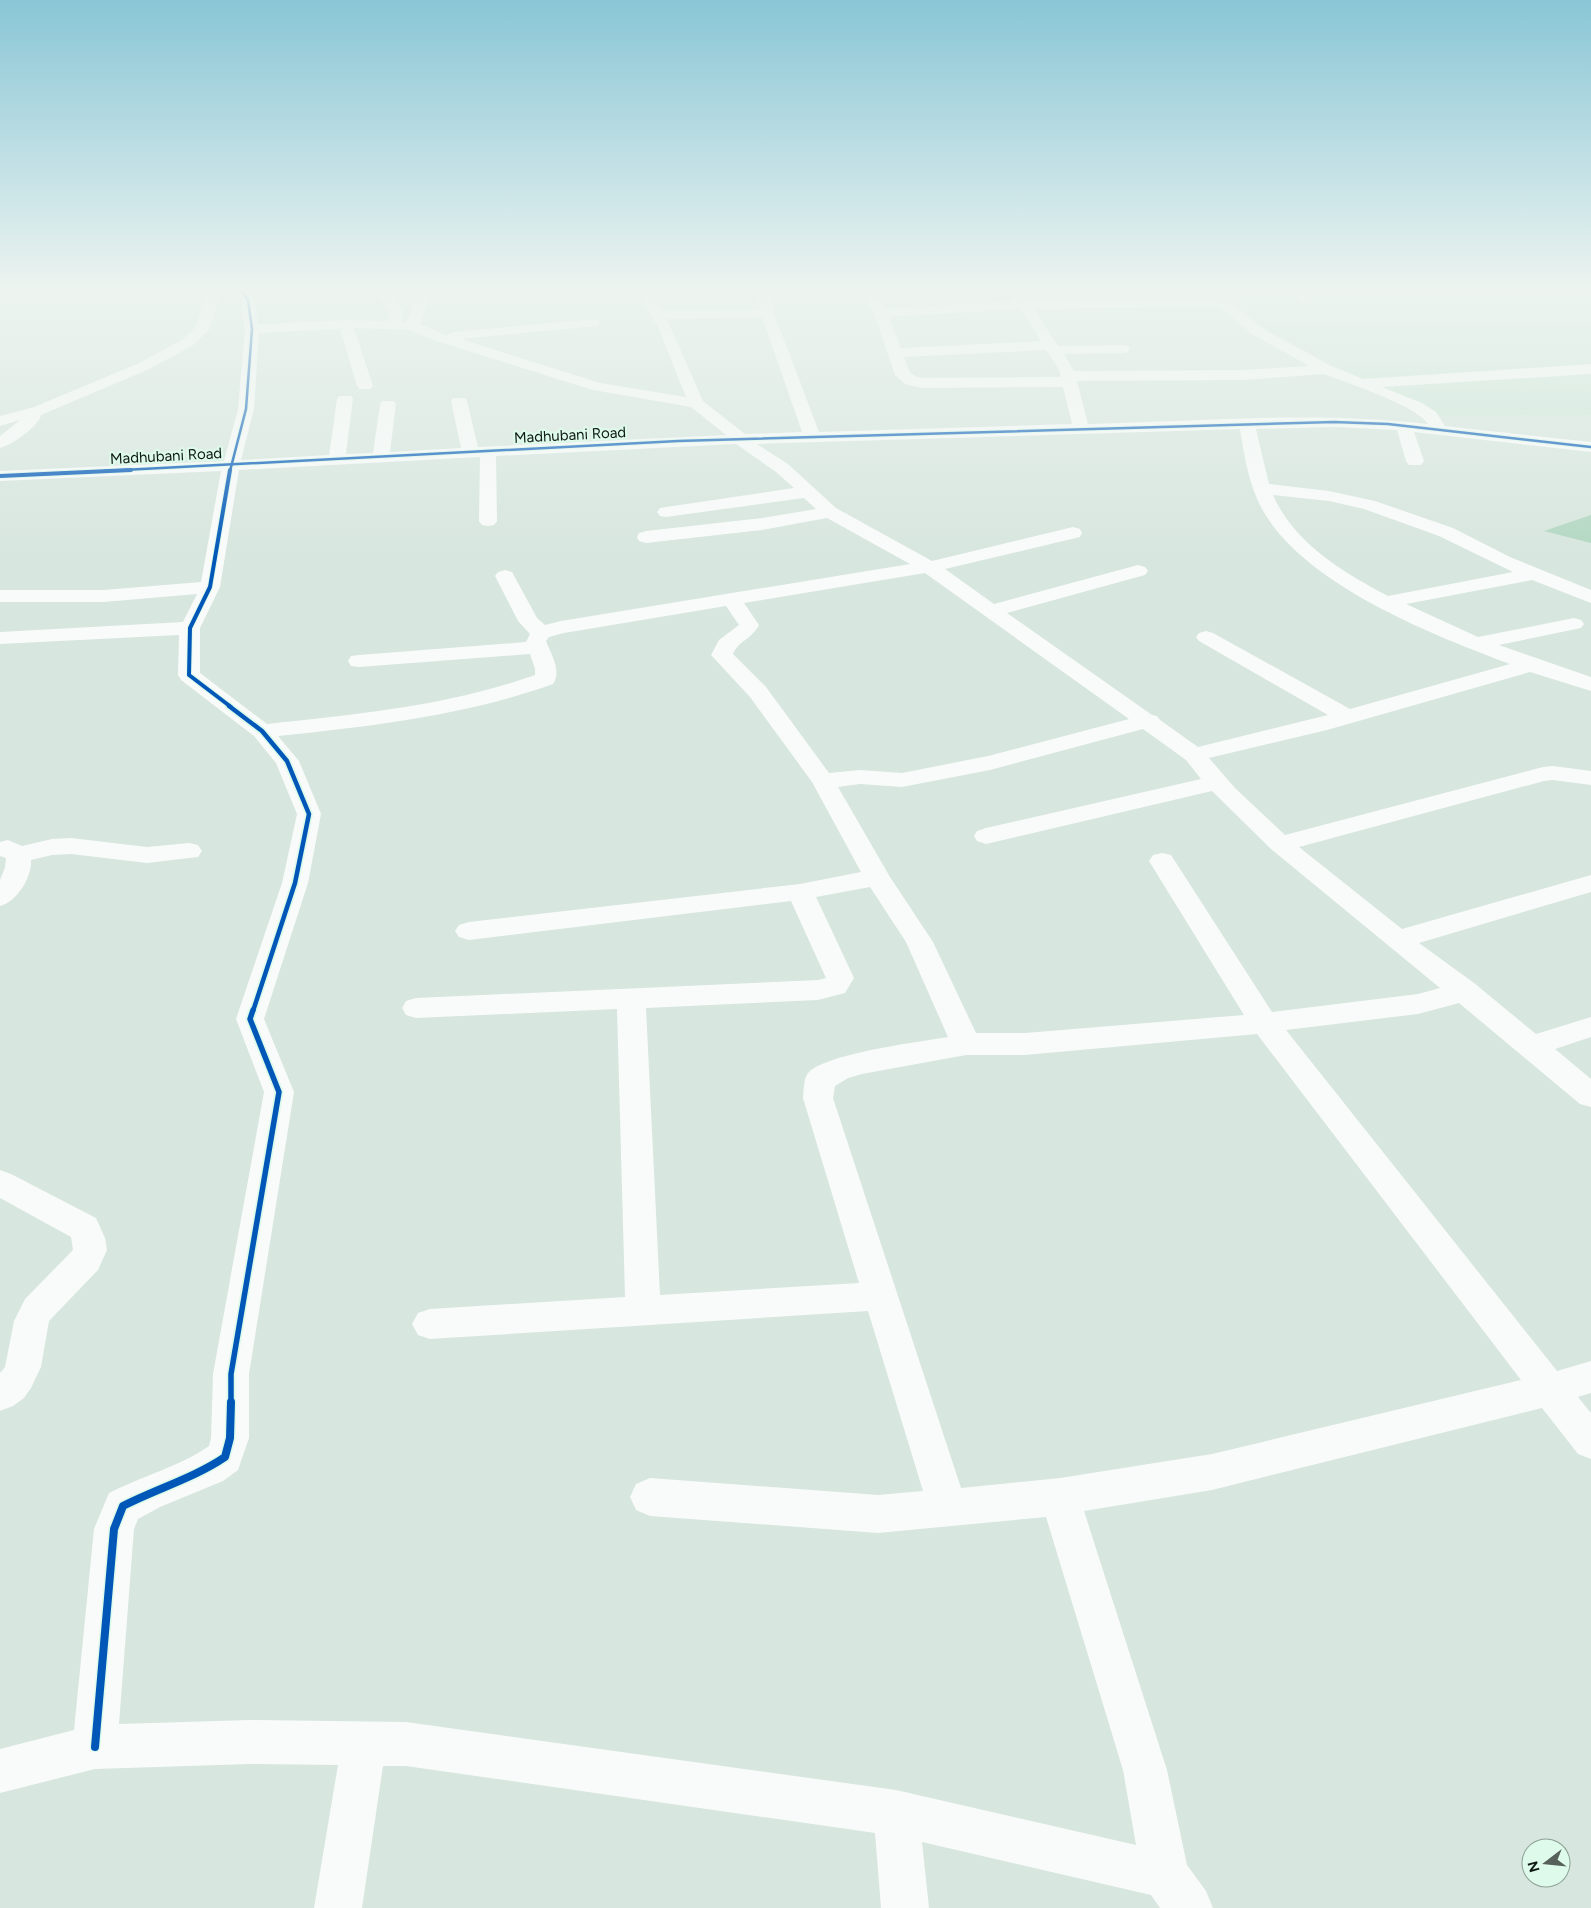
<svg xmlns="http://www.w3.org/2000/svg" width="1591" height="1908" viewBox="0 0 1591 1908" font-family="Figtree,sans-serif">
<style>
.built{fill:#cce6d7}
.green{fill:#b2d7c2}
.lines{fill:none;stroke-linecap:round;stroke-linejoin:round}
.minor{fill:#f9fbfa;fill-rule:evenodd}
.cycleway-far4-casing{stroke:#defaea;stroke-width:4.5}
.cycleway-far3-casing{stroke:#defaea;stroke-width:6}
.cycleway-far2-casing{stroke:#defaea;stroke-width:8}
.cycleway-far1-casing{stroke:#defaea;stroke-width:9}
.cycleway-casing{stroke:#defaea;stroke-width:11}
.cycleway-far4{stroke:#0057b8;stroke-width:2.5}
.cycleway-far3{stroke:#0057b8;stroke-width:4}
.cycleway-far2{stroke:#0057b8;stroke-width:4.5}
.cycleway-far1{stroke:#0057b8;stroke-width:5.5}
.cycleway{stroke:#0057b8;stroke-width:8}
.labels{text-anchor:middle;stroke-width:4.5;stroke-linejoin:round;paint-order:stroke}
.far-street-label{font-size:15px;fill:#101a15;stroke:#defaea}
</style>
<rect width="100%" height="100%" fill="#d7e6de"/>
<!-- built -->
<path class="built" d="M1237 288H1591V415H1430L1254 322Z"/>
<!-- green -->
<path class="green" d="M1591 515V543L1544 531Z"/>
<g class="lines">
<!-- minor -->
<g class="minor">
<path d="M207 288H221L209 330 192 346 147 370 41 415C39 426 12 445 0 448V436L20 420 0 426V416L34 407 137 364 182 340 195 328Z"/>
<path d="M233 288H247L255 300 258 324 346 320 386 321 389 317 388 310 376 288H388L402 310 403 318 401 321 406 322 420 288H434L420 324 446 335 452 332 593 319 598 320 600 323 598 326 461 339 600 383 686 397 658 327 635 288H649L662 311 760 309 757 292 754 288H768L771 292 774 313 819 432 1072 424 1063 387 922 388 905 384 895 375 874 313 856 288H870L885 309 1015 301 1009 293 1016 289 1021 290 1028 301 1215 299 1213 288H1227L1230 301 1262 328 1331 366 1363 379 1591 364V374L1382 387 1422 403 1436 412 1445 426 1591 442V452L1414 432 1424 461 1421 465H1409L1406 461 1397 430 1334 427 1256 429 1269 484 1329 491 1375 501 1453 528 1510 557 1591 590V603L1532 580 1406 604 1478 637 1574 618 1581 620 1584 624 1581 628 1499 645 1591 677V691L1530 672 1327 730 1209 758 1235 788 1285 835 1543 767 1553 766 1591 771V785L1553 780 1544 781 1299 847 1402 929 1591 875V892L1419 943 1474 983 1536 1034 1591 1017V1037L1555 1049 1591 1079V1107L1580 1104 1459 1003 1418 1014 1286 1030 1557 1371 1591 1361V1393L1578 1397 1591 1413V1459L1578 1454 1542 1408 1212 1490 1084 1511 1167 1770 1187 1865 1206 1891 1213 1908H1160L1151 1895 922 1842 929 1908H881L875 1833 406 1766H383L362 1908H314L338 1765 250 1764 95 1769 0 1793V1749L74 1730 94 1529 109 1493C142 1476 179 1467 209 1446L211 1438 213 1374 264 1092 236 1019 282 883 297 814 276 763 254 736 181 680 178 675 179 635 0 644V632L183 622 197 594 104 602H0V590H104L201 582 221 471 0 481V471L224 461 238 409 245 329 241 300ZM1220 307 1252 334 1309 366 1244 370 1074 371 1064 354 1123 353 1128 352 1130 349 1128 346 1123 345 1058 346 1034 309ZM1020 309 1041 341 901 348 889 317ZM762 317 802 432 745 434 703 401 667 319ZM354 328 410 330 436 341 593 390 691 407 726 435 478 447 467 401 465 398H453L451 401 461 448 390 452 396 404 394 401H382L380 404 373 453 346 454 353 399 351 396H339L337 399 329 455 241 460 254 409 259 333 340 329 357 386 360 389H370L373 386ZM1046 350 1058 368 1061 377 922 378C909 376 908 368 904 357ZM1324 374C1347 383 1416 405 1428 424 1315 411 1201 421 1088 424L1077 381 1244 380ZM1240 429C1244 456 1249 485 1262 509 1304 585 1433 635 1510 664L1350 709 1213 633 1206 631 1199 633 1196 637 1199 641 1328 715 1198 747 1160 720 1157 716 1152 715 1007 613 1145 575 1148 571 1145 567 1138 565 994 604 945 569 1080 537 1082 533 1080 529 1073 527 932 561 836 508 788 464 757 444ZM736 444 776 472 794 488 666 507 660 508 657 512 660 516 666 517 804 498 816 509 762 518 646 531 639 533 637 537 639 541 646 543 762 530 827 518 910 564 561 621 545 625 537 618 512 572 505 570 498 572 495 576 518 621 530 634 526 642 359 655 351 656 348 661 351 666 359 667 530 654 535 669V675C448 706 358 714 267 724L200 673V628L220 587 239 470 480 457 479 521 482 525 488 526 494 525 497 521 496 456ZM1273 495 1329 501 1364 509 1439 536 1513 572 1388 596C1344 573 1294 543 1273 495ZM925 573 1129 719 988 756 902 773 860 770 829 773 766 687 733 654C738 641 752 639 759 625L744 603ZM726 606 739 625 719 640 711 655 750 697 812 782 861 872 800 884 469 922 459 925 455 931 459 937 469 940 791 901 826 978 818 980 416 998 406 1001 402 1008 406 1015 416 1018 617 1009 625 1297 430 1309 418 1313 412 1324 418 1335 430 1339 868 1311 923 1491 878 1495 650 1478 636 1484 630 1497 636 1510 650 1516 878 1533 1046 1517 1123 1770 1136 1845 896 1790 406 1722 250 1720 119 1724 134 1529 138 1519 160 1507 223 1481 238 1470 249 1438V1374L294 1092 264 1019 308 883 321 814 299 761 278 736C372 726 463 716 553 684 562 671 551 654 546 641L549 637 564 633ZM1143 729 1186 760 1201 779 986 828 977 831 974 836 977 841 986 844 1212 791 1271 849 1440 988 1418 994 1272 1012 1171 855 1162 853 1153 855 1149 861 1244 1015 1025 1033H976L933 942 890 877 838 787 860 784 902 787 990 770ZM870 887 906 942 948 1037C919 1042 829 1053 809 1072 803 1078 804 1090 803 1098L859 1283 660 1295 646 1008 818 1000 845 993 854 978 816 897ZM1257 1034 1521 1380 1212 1454 1060 1478 961 1488 833 1098 835 1086 848 1078 862 1074 966 1055H1025Z"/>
<path d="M1292 288H1306L1314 300 1307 304 1302 303Z"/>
<path d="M71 838 147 847 189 843 198 845 202 851 198 857 147 863 71 854 52 855 31 860C32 877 17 902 0 906V880L5 867 6 858 0 856V842L8 840 22 846 52 839Z"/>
<path d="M0 1170 11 1174 96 1218 105 1238 107 1250 98 1270 49 1321 41 1367 31 1388 24 1398 13 1406 0 1411V1373L5 1367 14 1321 25 1299 73 1250 71 1237 0 1198Z"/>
</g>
<!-- cycleway-far4 casing -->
<g class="cycleway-far4-casing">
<g id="cycleway-far4">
<path d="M104 471 678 441 1334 422 1388 424 1591 447"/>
<path d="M230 471 246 409 252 329 248 300 240 288"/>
</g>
</g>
<!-- cycleway-far3 casing -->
<g class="cycleway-far3-casing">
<g id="cycleway-far3">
<path d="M230 470 210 587 190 628 189 675 231 707"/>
<path d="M0 476 131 470"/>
</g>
</g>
<!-- cycleway-far2 casing -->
<g class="cycleway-far2-casing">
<path id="cycleway-far2" d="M229 706 262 731 287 761 309 814 295 883 253 1011"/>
</g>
<!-- cycleway-far1 casing -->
<g class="cycleway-far1-casing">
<path id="cycleway-far1" d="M231 1403V1374L279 1092 250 1019 253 1010"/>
</g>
<!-- cycleway casing -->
<g class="cycleway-casing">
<path id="cycleway" d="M95 1747 114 1529 123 1506C156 1489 194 1478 225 1457L230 1438 231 1402"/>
</g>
<!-- cycleway-far4 -->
<use href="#cycleway-far4" class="cycleway-far4"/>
<!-- cycleway-far3 -->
<use href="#cycleway-far3" class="cycleway-far3"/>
<!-- cycleway-far2 -->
<use href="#cycleway-far2" class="cycleway-far2"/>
<!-- cycleway-far1 -->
<use href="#cycleway-far1" class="cycleway-far1"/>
<!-- cycleway -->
<use href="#cycleway" class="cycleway"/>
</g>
<!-- sky -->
<linearGradient id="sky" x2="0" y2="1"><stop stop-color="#89c6d6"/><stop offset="0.52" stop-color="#edf4f0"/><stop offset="1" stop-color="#edf4f0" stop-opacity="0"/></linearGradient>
<rect width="1591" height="555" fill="url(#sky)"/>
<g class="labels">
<!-- far-street labels -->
<g class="far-street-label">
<text transform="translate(570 435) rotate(-3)" y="5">Madhubani Road</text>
<text transform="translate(166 456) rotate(-3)" y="5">Madhubani Road</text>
</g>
</g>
<!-- north arrow -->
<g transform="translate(1546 1863) rotate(254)"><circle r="24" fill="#defaea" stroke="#8ca095"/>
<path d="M0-4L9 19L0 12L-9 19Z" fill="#56615b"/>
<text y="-8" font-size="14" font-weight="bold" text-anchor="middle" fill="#101a15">N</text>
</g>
</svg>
